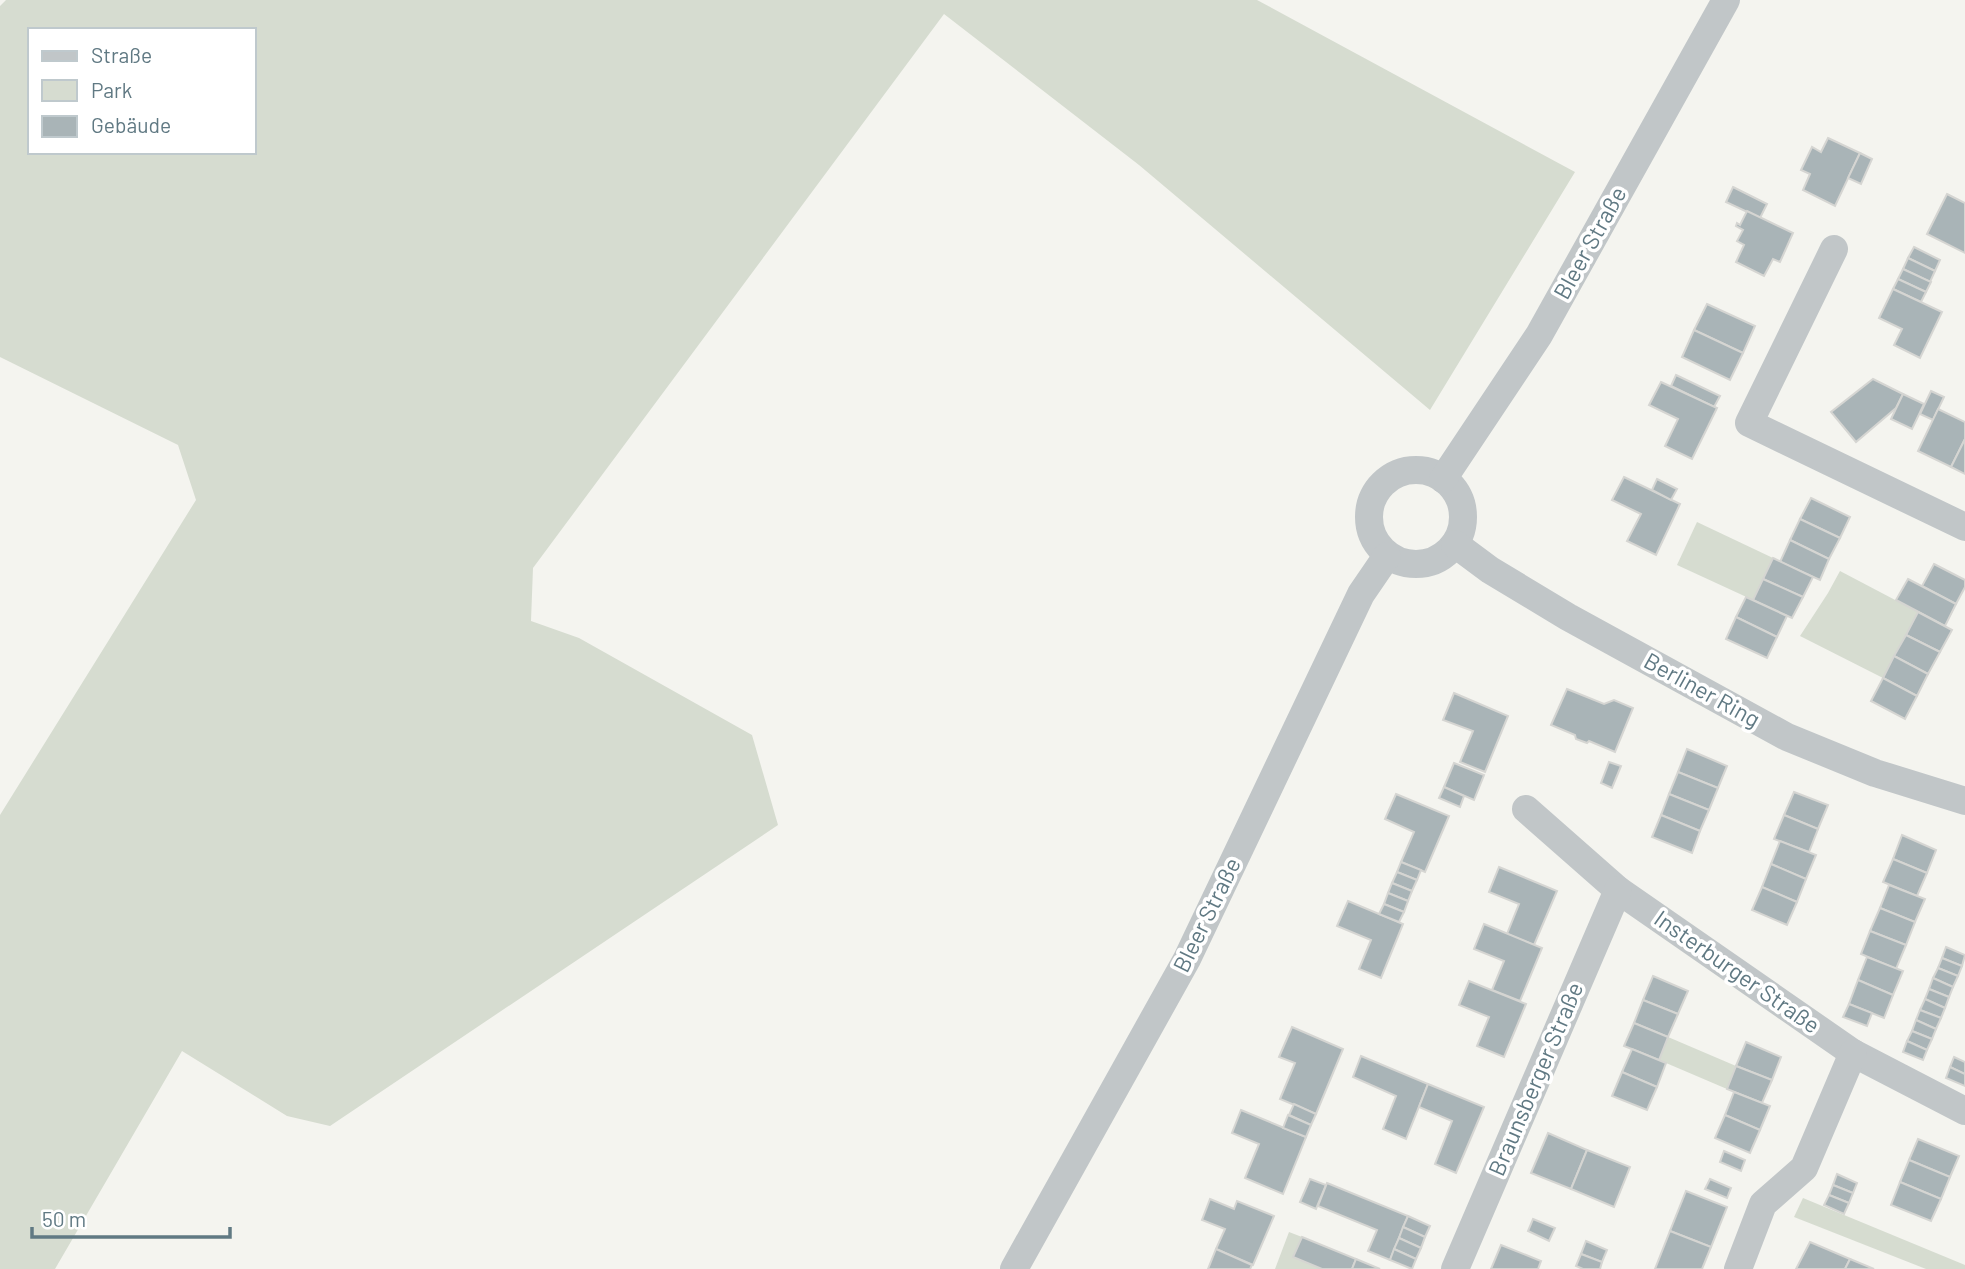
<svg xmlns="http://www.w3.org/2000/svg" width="1965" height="1269" viewBox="0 0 1965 1269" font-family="Barlow,sans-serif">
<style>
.green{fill:#d6dcd0;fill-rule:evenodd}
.building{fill:#a9b4b7;stroke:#d5d5d2;stroke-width:2}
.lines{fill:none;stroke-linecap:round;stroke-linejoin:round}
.minor{stroke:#c1c6c8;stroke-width:28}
.labels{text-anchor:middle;stroke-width:7;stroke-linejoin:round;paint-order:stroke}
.street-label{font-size:23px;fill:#607983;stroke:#fff}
</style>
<rect width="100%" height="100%" fill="#f4f4ef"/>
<!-- green -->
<g class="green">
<path d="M6 0H1257L1575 172 1430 410 1139 165 944 14 533 568 531 621 579 638 752 735 778 825 330 1126 287 1116 182 1051 55 1269H0V815L196 500 178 445 0 357V6ZM30 30H254V152H30Z"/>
<path d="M1697 522 1773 558 1753 600 1677 565Z"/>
<path d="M1840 571 1918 612 1883 678 1800 636 1828 593Z"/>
<path d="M1668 1037 1736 1066 1727 1089 1659 1060Z"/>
<path d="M1803 1198 1965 1265V1269H1926L1794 1217Z"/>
<path d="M1289 1232 1302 1237 1294 1257 1322 1269H1275Z"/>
</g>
<!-- building -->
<g class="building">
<path d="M1828 138 1860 153 1835 206 1803 190 1810 174 1801 170 1812 147 1821 152Z"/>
<path d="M1860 153 1872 159 1861 184 1848 178Z"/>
<path d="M1733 187 1767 204 1760 218 1726 202Z"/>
<path d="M1947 194 1965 203V253L1927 234Z"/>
<path d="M1747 211 1793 233 1780 262 1773 259 1764 276 1736 262 1744 245 1737 241 1743 230 1736 226 1737 223 1740 225Z"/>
<path d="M1914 247 1940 260 1935 271 1908 258Z"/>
<path d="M1908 258 1935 271 1930 282 1903 269Z"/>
<path d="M1903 269 1931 282 1926 292 1898 279Z"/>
<path d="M1898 279 1926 292 1921 302 1893 289Z"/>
<path d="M1893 289 1942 312 1920 358 1894 345 1902 329 1879 318Z"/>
<path d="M1707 304 1755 326 1743 353 1694 330Z"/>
<path d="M1694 330 1743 353 1730 380 1682 357Z"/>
<path d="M1676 375 1720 396 1714 407 1671 386Z"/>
<path d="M1873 379 1903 394 1896 408 1856 442 1831 412Z"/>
<path d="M1661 382 1717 408 1692 459 1665 446 1678 419 1649 405Z"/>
<path d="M1931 391 1944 397 1933 420 1920 414Z"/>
<path d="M1903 394 1924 404 1912 429 1891 419Z"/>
<path d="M1938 409 1965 422V439L1951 467 1918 451Z"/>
<path d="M1965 439V474L1951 467Z"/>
<path d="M1624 477 1680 504 1656 555 1627 541 1641 514 1612 500Z"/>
<path d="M1657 479 1677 489 1671 500 1652 490Z"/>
<path d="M1811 498 1850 517 1840 538 1800 519Z"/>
<path d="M1800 519 1840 538 1829 559 1790 540Z"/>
<path d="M1790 540 1829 559 1820 580 1780 562Z"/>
<path d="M1773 558 1813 577 1803 597 1763 579Z"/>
<path d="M1934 564 1965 580V587L1956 604 1922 586Z"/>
<path d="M1763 579 1803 597 1792 618 1753 600Z"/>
<path d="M1908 579 1956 604 1945 626 1896 600Z"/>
<path d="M1746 597 1787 616 1777 637 1736 617Z"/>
<path d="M1918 612 1952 630 1940 652 1906 635Z"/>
<path d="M1736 617 1777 637 1767 658 1726 639Z"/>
<path d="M1906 635 1940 652 1928 674 1894 656Z"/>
<path d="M1894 656 1928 674 1917 696 1883 678Z"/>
<path d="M1883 678 1917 696 1905 719 1871 701Z"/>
<path d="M1567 689 1604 704 1614 700 1633 708 1615 752 1589 741 1587 743 1576 739 1575 735 1551 725Z"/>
<path d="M1454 693 1508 716 1485 772 1460 762 1473 731 1443 720Z"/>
<path d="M1687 749 1727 766 1718 788 1678 772Z"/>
<path d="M1609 762 1621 766 1612 788 1601 783Z"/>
<path d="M1454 763 1484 775 1474 800 1444 787Z"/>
<path d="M1678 772 1718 788 1709 810 1669 794Z"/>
<path d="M1444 787 1464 796 1460 807 1439 798Z"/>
<path d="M1794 792 1828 805 1818 829 1784 815Z"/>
<path d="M1396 794 1449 816 1425 872 1401 862 1414 832 1385 819Z"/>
<path d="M1669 794 1709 810 1700 831 1661 815Z"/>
<path d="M1661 815 1700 831 1692 853 1652 837Z"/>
<path d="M1784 815 1818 829 1809 852 1774 839Z"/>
<path d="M1902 835 1936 850 1927 873 1893 859Z"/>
<path d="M1780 841 1816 855 1806 879 1771 864Z"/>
<path d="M1893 859 1927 873 1917 896 1883 882Z"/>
<path d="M1401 862 1421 870 1417 880 1397 872Z"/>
<path d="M1771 864 1806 879 1797 902 1762 887Z"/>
<path d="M1499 867 1557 891 1534 945 1507 934 1519 904 1489 892Z"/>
<path d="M1397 872 1417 880 1412 891 1392 883Z"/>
<path d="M1392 883 1412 891 1408 901 1388 893Z"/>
<path d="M1889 885 1925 899 1915 922 1880 908Z"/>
<path d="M1762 887 1797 902 1787 925 1752 910Z"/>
<path d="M1388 893 1408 901 1404 912 1384 904Z"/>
<path d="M1348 901 1403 924 1381 978 1359 969 1371 940 1337 926Z"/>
<path d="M1384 904 1404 912 1399 922 1379 914Z"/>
<path d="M1880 908 1915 922 1906 945 1870 931Z"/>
<path d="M1484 924 1542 948 1520 1001 1492 990 1504 961 1474 949Z"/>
<path d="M1870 931 1906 945 1896 969 1861 954Z"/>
<path d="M1946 947 1965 955 1962 966 1942 958Z"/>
<path d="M1867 957 1903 971 1893 995 1858 980Z"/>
<path d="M1942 958 1962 966 1958 976 1938 968Z"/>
<path d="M1938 968 1958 976 1953 987 1933 978Z"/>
<path d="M1653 976 1688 991 1678 1014 1643 1000Z"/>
<path d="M1933 978 1953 987 1949 997 1929 989Z"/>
<path d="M1858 980 1893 995 1884 1018 1849 1004Z"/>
<path d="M1469 981 1526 1004 1504 1057 1477 1046 1489 1017 1459 1005Z"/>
<path d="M1929 989 1949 997 1945 1008 1925 999Z"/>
<path d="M1925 999 1945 1008 1941 1018 1920 1010Z"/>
<path d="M1643 1000 1678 1014 1668 1037 1634 1023Z"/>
<path d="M1849 1004 1872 1013 1867 1026 1843 1017Z"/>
<path d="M1920 1010 1941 1018 1936 1029 1916 1020Z"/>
<path d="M1916 1020 1936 1029 1932 1039 1912 1031Z"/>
<path d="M1634 1023 1668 1037 1659 1060 1624 1046Z"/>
<path d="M1292 1027 1343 1049 1316 1114 1280 1099 1295 1063 1279 1057Z"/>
<path d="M1912 1031 1932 1039 1927 1050 1907 1041Z"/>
<path d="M1907 1041 1927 1050 1923 1060 1903 1052Z"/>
<path d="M1746 1042 1781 1057 1772 1080 1736 1066Z"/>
<path d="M1632 1049 1666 1063 1657 1087 1622 1072Z"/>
<path d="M1361 1056 1428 1084 1406 1139 1383 1129 1396 1096 1353 1077Z"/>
<path d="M1954 1057 1965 1062V1074L1950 1067Z"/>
<path d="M1736 1066 1772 1080 1762 1103 1727 1089Z"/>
<path d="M1950 1067 1965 1074V1086L1946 1078Z"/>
<path d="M1622 1072 1657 1087 1647 1110 1612 1096Z"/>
<path d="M1428 1084 1484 1107 1456 1173 1435 1164 1452 1121 1419 1107Z"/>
<path d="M1734 1092 1770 1106 1760 1130 1725 1115Z"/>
<path d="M1294 1104 1316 1114 1311 1125 1289 1115Z"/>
<path d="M1241 1110 1306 1137 1283 1194 1245 1178 1259 1144 1232 1133Z"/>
<path d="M1288 1115 1311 1125 1306 1137 1283 1128Z"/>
<path d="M1725 1115 1760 1130 1750 1153 1715 1138Z"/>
<path d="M1548 1133 1587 1150 1571 1189 1531 1173Z"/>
<path d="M1918 1139 1959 1156 1950 1177 1909 1160Z"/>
<path d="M1587 1150 1630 1167 1614 1207 1571 1189Z"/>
<path d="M1724 1151 1745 1160 1741 1171 1720 1162Z"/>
<path d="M1909 1160 1950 1177 1941 1199 1900 1182Z"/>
<path d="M1837 1174 1857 1183 1853 1193 1833 1185Z"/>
<path d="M1310 1179 1326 1185 1316 1209 1300 1202Z"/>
<path d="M1710 1179 1731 1188 1727 1198 1705 1189Z"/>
<path d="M1900 1182 1941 1199 1931 1221 1891 1205Z"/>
<path d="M1327 1183 1408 1216 1390 1260 1368 1251 1377 1230 1318 1206Z"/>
<path d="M1833 1185 1853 1193 1849 1203 1829 1195Z"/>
<path d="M1686 1191 1727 1207 1711 1247 1670 1231Z"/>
<path d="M1829 1195 1849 1203 1844 1214 1824 1205Z"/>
<path d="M1210 1199 1234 1209 1237 1201 1274 1216 1253 1265 1216 1249 1225 1229 1202 1220Z"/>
<path d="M1408 1216 1430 1226 1425 1237 1403 1227Z"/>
<path d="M1533 1219 1555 1228 1549 1241 1528 1231Z"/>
<path d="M1403 1227 1425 1237 1421 1248 1399 1238Z"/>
<path d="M1670 1231 1711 1247 1702 1269H1655Z"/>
<path d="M1302 1237 1356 1259 1352 1269H1322L1293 1257Z"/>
<path d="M1399 1238 1421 1248 1416 1259 1394 1249Z"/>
<path d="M1586 1241 1607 1250 1602 1262 1581 1254Z"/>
<path d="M1810 1242 1850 1259 1845 1269H1796Z"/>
<path d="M1501 1245 1541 1261 1538 1269H1491Z"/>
<path d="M1216 1249 1252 1265 1250 1269H1208Z"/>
<path d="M1394 1249 1416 1259 1412 1269 1390 1260Z"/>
<path d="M1581 1254 1602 1262 1600 1269H1583L1576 1266Z"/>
<path d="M1356 1259 1380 1269H1352Z"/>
<path d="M1850 1259 1874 1269H1845Z"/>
</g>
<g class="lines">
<!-- minor -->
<g class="minor">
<path d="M1834 249 1749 423 1965 527"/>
<circle cx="1416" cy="517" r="47"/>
<path d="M1443 479 1539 335 1726 0"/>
<path d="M1455 544 1490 570 1568 617 1787 737 1875 773 1965 801"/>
<path d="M1526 809 1618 890 1853 1053 1965 1111"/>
<path d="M1014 1269 1187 959 1361 594 1387 556"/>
<path d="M1455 1269 1618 890"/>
<path d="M1738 1269 1763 1204 1804 1168 1853 1053"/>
</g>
</g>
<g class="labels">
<!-- street labels -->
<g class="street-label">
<text transform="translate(1590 243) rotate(-61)" y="8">Bleer Straße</text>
<text transform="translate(1702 690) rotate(29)" y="8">Berliner Ring</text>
<text transform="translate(1207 915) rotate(-64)" y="8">Bleer Straße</text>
<text transform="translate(1737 972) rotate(35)" y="8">Insterburger Straße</text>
<text transform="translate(1536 1079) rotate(-67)" y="8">Braunsberger Straße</text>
</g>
</g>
<!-- legend -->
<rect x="28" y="28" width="228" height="126" fill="#ffffff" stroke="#bfc9cd" stroke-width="2"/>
<rect x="42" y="51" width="35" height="10" fill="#c1c6c8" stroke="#bfc9cd" stroke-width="2"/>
<text x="91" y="63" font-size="21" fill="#607983">Straße</text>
<rect x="42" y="80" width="35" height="21" fill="#d6dcd0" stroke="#bfc9cd" stroke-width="2"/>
<text x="91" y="98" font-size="21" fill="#607983">Park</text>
<rect x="42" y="116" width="35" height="21" fill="#a9b4b7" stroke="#bfc9cd" stroke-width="2"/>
<text x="91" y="133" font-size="21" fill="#607983">Gebäude</text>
<!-- scale -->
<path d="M32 1227v10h198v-10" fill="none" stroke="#607983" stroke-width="3.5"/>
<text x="42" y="1227" font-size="21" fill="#607983" stroke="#ffffff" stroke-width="5" paint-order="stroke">50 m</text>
</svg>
